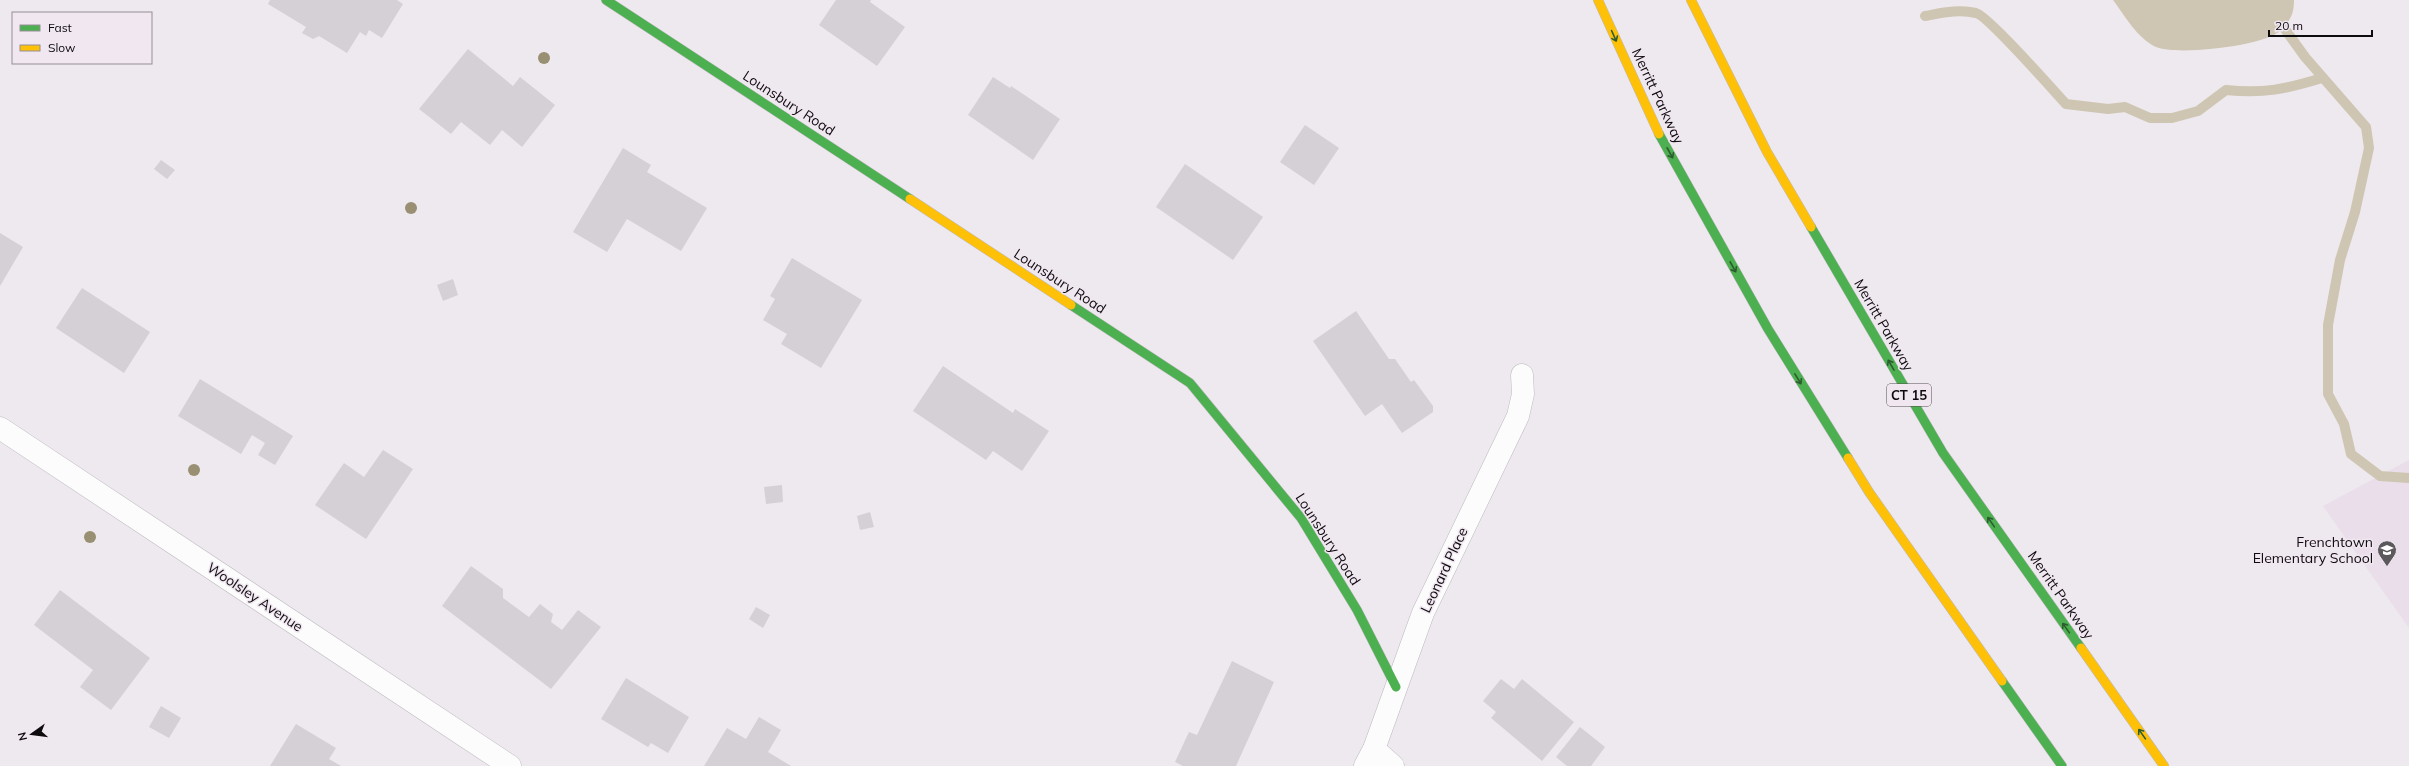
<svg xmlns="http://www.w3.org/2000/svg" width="2409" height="766" viewBox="0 0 2409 766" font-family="Mulish,sans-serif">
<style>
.built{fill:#e9deea}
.water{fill:#cec6b2}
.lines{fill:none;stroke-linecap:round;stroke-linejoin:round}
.stream{stroke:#cec6b2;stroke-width:10}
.building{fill:#d5cfd6}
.street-casing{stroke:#bdb9be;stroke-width:23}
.fast-casing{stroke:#bdb9be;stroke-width:10}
.slow-casing{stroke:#bdb9be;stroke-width:10}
.street{stroke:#fcfcfd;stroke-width:22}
.fast{stroke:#4caf50;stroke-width:9}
.slow{stroke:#ffc107;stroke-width:9}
.tree{fill:#998f73}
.oneway{stroke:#2d5d2f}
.labels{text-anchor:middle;stroke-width:3;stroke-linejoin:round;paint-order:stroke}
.shield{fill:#f0e7f1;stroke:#524d52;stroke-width:1}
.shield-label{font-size:13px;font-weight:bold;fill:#0e0b0e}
.street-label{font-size:14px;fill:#0e0b0e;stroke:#f0e7f1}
.poi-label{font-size:14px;fill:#0e0b0e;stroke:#f0e7f1;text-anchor:end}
</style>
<rect width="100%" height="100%" fill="#eee9ef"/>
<!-- built -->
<path class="built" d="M2409 460V628L2323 506Z"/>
<!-- water -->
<path class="water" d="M2113 0H2294C2294 13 2291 20 2281 30 2266 46 2177 56 2156 47 2137 38 2125 16 2113 0Z"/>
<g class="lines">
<!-- stream -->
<g class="stream">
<path d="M2261 0 2269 7 2305 57 2366 127 2369 148 2355 212 2340 260 2328 325V394L2344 424 2351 454 2380 476 2409 478"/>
<path d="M1925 16C1942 13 1958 9 1976 13 1988 16 2053 90 2066 104L2108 109 2125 107 2150 118H2172L2198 111 2226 90C2264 94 2286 89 2322 78"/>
</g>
</g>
<!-- building -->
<g class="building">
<path d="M270 0H397L403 4 382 38 369 30 366 36 360 32 347 53 319 36 313 39 302 33 306 27 268 4Z"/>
<path d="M836 0H871L870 2 905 27 877 66 819 25Z"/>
<path d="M468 49 513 86 520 77 555 105 522 147 502 130 490 145 461 122 451 134 419 109Z"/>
<path d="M993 77 1010 88 1011 86 1060 119 1033 160 968 115Z"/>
<path d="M1305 125 1339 148 1314 185 1280 162Z"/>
<path d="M623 148 651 165 647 172 707 208 681 251 627 219 607 252 573 232Z"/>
<path d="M161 160 175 170 167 179 154 169Z"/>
<path d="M1185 164 1263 217 1233 260 1156 207Z"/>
<path d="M0 233 23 247 0 286Z"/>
<path d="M792 258 862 300 821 368 781 344 787 334 763 320 775 299 770 296Z"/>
<path d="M453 279 458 295 443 301 437 285Z"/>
<path d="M82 288 150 332 124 373 56 328Z"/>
<path d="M1356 311 1389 359H1395L1411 382 1414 380 1433 406V412L1402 433 1382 404 1365 416 1313 341Z"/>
<path d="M943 366 1013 413 1015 409 1049 431 1022 471 993 451 986 460 913 411Z"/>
<path d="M200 379 293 436 275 465 258 455 265 443 252 435 241 454 178 416Z"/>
<path d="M383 450 413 469 366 539 315 505 344 463 364 477Z"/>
<path d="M782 485 783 502 766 504 764 487Z"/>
<path d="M870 512 874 527 860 530 857 516Z"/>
<path d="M471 566 503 589V598L529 617 540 604 553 614 551 622 562 630 578 610 601 627 551 689 442 606Z"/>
<path d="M60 590 150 658 111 710 80 687 93 670 34 625Z"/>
<path d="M756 607 770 615 763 628 749 619Z"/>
<path d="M1232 661 1274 682 1236 766H1183L1175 762 1189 732 1197 735Z"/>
<path d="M626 678 689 717 668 753 651 743 648 747 601 719Z"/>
<path d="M1501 679 1514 689 1522 679 1574 722 1542 761 1491 718 1496 712 1483 701Z"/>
<path d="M161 706 181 718 169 738 149 727Z"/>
<path d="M759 717 781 730 768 752 791 766H704L727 728 746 739Z"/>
<path d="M296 724 336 748 329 759 341 766H270Z"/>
<path d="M1580 727 1605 747 1591 766H1567L1556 757Z"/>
</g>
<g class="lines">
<!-- street casing -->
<g class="street-casing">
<g id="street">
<path d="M0 428 510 766"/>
<path d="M1374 749 1393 766"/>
<path d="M1365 766 1374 749 1423 613 1518 416 1523 394 1522 375"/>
</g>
</g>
<!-- fast casing -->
<g class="fast-casing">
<g id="fast">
<path d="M606 0 910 199"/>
<path d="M1659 134 1768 329 1848 458"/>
<path d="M1811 227 1943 453 2081 648"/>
<path d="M1071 305 1190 383 1301 518 1357 610 1396 687"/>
<path d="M2002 681 2062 766"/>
</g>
</g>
<!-- slow casing -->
<g class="slow-casing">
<g id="slow">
<path d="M1598 0 1659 134"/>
<path d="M1691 0 1767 152 1811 227"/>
<path d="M910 199 1071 305"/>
<path d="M1848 458 1869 492 2002 681"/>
<path d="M2081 648 2164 766"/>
</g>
</g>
<!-- street -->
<use href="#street" class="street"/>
<!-- fast -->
<use href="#fast" class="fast"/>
<!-- slow -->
<use href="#slow" class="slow"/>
</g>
<!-- trees -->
<g class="tree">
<circle cx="544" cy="58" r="6"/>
<circle cx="411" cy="208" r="6"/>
<circle cx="194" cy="470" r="6"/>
<circle cx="90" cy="537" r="6"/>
</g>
<!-- one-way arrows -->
<defs><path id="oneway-shaft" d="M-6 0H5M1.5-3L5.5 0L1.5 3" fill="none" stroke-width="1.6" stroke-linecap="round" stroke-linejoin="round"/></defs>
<g class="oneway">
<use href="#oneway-shaft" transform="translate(1614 36) rotate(66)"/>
<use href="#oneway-shaft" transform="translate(1670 153) rotate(61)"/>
<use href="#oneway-shaft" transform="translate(1733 267) rotate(61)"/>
<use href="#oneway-shaft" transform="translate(1891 365) rotate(-120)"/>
<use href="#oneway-shaft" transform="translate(1798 379) rotate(58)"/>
<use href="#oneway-shaft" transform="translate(1991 522) rotate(-125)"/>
<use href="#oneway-shaft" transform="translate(2066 628) rotate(-125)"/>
<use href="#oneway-shaft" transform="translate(2142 734) rotate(-125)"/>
</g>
<!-- icons -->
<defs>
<g id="school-pin" transform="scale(1)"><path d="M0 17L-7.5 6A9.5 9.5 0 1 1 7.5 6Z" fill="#5c595d" stroke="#f0e7f1"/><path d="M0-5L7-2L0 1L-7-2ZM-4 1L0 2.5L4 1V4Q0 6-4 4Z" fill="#fff"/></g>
</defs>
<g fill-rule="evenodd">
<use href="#school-pin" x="2387" y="550"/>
</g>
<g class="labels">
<!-- shield labels -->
<rect class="shield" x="1887" y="384" width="44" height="22" rx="3"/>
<g class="shield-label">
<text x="1909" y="400">CT 15</text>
</g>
<!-- street labels -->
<g class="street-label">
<text transform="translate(1658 96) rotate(65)" y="5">Merritt Parkway</text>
<text transform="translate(789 103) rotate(33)" y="5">Lounsbury Road</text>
<text transform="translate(1060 281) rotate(33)" y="5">Lounsbury Road</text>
<text transform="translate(1884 325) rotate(60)" y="5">Merritt Parkway</text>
<text transform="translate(1328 539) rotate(57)" y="5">Lounsbury Road</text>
<text transform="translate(1444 570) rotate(-65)" y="5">Leonard Place</text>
<text transform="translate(2061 595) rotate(55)" y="5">Merritt Parkway</text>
<text transform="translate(255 597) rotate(34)" y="5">Woolsley Avenue</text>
</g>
<!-- poi labels -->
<g class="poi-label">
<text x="2373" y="547">Frenchtown<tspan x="2373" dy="16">Elementary School</tspan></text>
</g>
</g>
<!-- legend -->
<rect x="12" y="12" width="140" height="52" fill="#f0e7f1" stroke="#968f96"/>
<rect x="20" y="25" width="20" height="6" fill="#4caf50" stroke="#968f96"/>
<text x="48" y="32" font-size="12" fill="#0e0b0e">Fast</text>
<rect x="20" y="45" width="20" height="6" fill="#ffc107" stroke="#968f96"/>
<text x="48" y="52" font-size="12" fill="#0e0b0e">Slow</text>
<!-- north arrow -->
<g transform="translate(32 734) rotate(256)" stroke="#f0e7f1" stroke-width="3" paint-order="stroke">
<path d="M0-3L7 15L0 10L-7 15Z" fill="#0e0b0e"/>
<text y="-6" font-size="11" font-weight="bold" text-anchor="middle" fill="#0e0b0e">N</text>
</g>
<!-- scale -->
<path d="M2269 30v6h103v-6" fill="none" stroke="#0e0b0e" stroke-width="2"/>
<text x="2275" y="30" font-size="12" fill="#0e0b0e" stroke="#f0e7f1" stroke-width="3" paint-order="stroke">20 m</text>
</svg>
